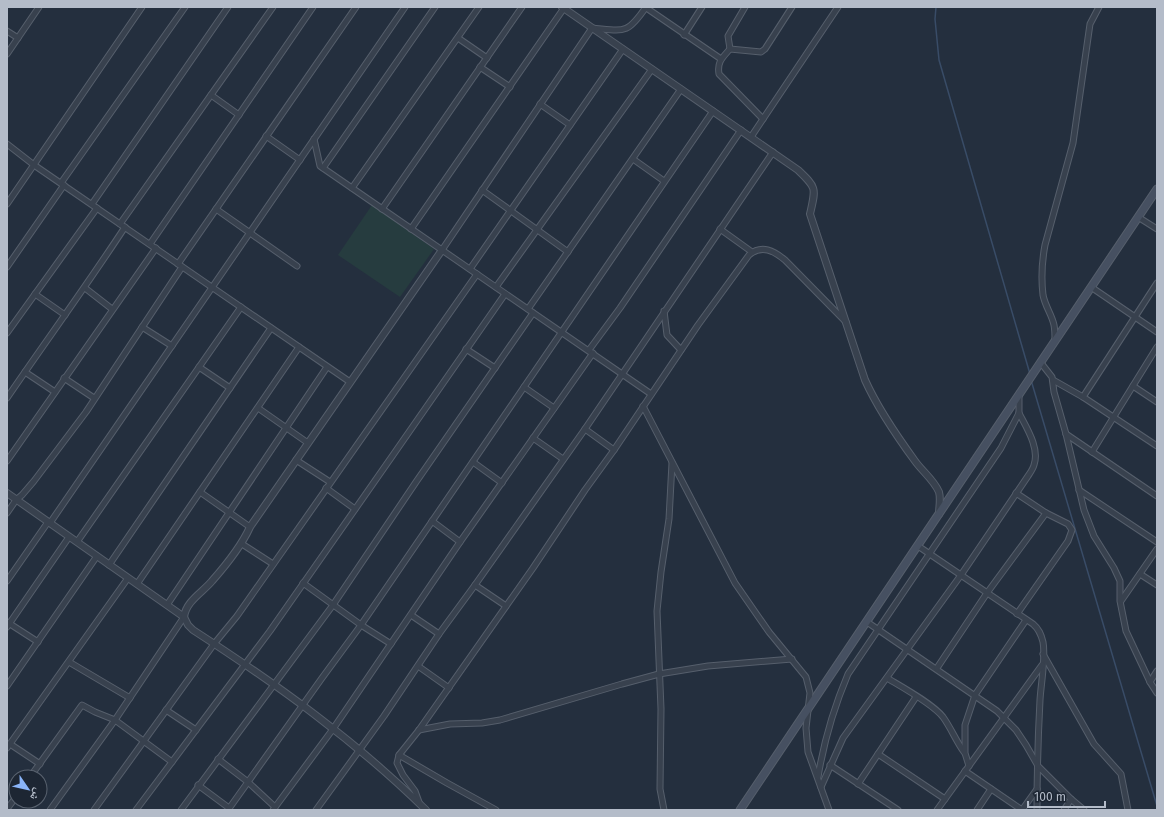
<svg xmlns="http://www.w3.org/2000/svg" width="1164" height="817" viewBox="0 0 1164 817" font-family="'Fira Sans','Noto Naskh Arabic',sans-serif">
<style>
.pitch{fill:#263c3f}
.lines{fill:none;stroke-linecap:round;stroke-linejoin:round}
.stream{stroke:#394c67;stroke-width:1.5}
.minor-casing{stroke:#565f6c;stroke-width:7}
.tertiary-casing{stroke:#565f6c;stroke-width:8}
.secondary-casing{stroke:#565f6c;stroke-width:9}
.minor{stroke:#38414e;stroke-width:5}
.tertiary{stroke:#38414e;stroke-width:6}
.secondary{stroke:#465061;stroke-width:7}
</style>
<rect width="100%" height="100%" fill="#242f3e"/>
<!-- pitch -->
<path class="pitch" d="M372 205 434 249 400 297 338 255Z"/>
<g class="lines">
<!-- stream -->
<g class="stream">
<path d="M936 7 935 19 939 60 1030 374"/>
<path d="M1031 380 1157 806"/>
</g>
<!-- minor casing -->
<g class="minor-casing">
<g id="minor">
<path d="M645 7 721 59"/>
<path d="M7 31 18 38"/>
<path d="M684 35 702 7"/>
<path d="M458 38 487 58"/>
<path d="M730 49 728 36 745 7"/>
<path d="M7 54 39 7"/>
<path d="M480 67 510 87"/>
<path d="M211 95 239 115"/>
<path d="M540 104 570 125"/>
<path d="M763 119 719 74C717 62 722 58 730 49L761 52 765 49 792 7"/>
<path d="M266 136 300 160"/>
<path d="M751 137 838 7"/>
<path d="M314 139 320 166 651 394"/>
<path d="M7 144 34 165 350 382"/>
<path d="M633 159 664 181"/>
<path d="M323 168 435 7"/>
<path d="M61 183 185 7"/>
<path d="M352 188 479 7"/>
<path d="M482 190 568 252"/>
<path d="M7 204 142 7"/>
<path d="M92 204 228 7"/>
<path d="M216 209 297 266"/>
<path d="M382 209 522 7"/>
<path d="M1138 217 1157 229"/>
<path d="M120 224 273 7"/>
<path d="M411 229 564 8"/>
<path d="M720 229 752 252"/>
<path d="M150 244 313 7"/>
<path d="M442 250 592 28C624 31 627 35 646 7"/>
<path d="M178 264 356 7"/>
<path d="M7 267 64 185"/>
<path d="M470 269 623 49"/>
<path d="M496 287 652 69"/>
<path d="M1091 287 1157 332"/>
<path d="M85 288 112 309"/>
<path d="M35 294 65 315"/>
<path d="M528 309 681 89"/>
<path d="M664 311 667 335 681 350"/>
<path d="M142 327 172 346"/>
<path d="M7 333 97 208"/>
<path d="M1055 341C1055 336 1055 330 1054 325 1052 315 1045 306 1043 295 1041 278 1042 261 1045 245L1073 143 1090 24 1099 7"/>
<path d="M466 349 495 368"/>
<path d="M589 350 620 308 741 130"/>
<path d="M1041 363 1052 377 1054 392 1066 434 1084 510 1094 536 1114 568 1120 581V601L1126 631 1150 682 1157 693"/>
<path d="M199 367 230 388"/>
<path d="M25 372 55 392"/>
<path d="M64 378 94 398"/>
<path d="M1053 380 1083 397 1157 446"/>
<path d="M1133 386 1157 402"/>
<path d="M524 387 554 408"/>
<path d="M1083 397 1157 283"/>
<path d="M7 398C46 341 87 285 125 227"/>
<path d="M643 406 735 583 769 632 806 677 810 693 806 728 808 752 829 810"/>
<path d="M258 408 308 443"/>
<path d="M585 429 614 450"/>
<path d="M1066 434 1157 496"/>
<path d="M533 438 563 459"/>
<path d="M1092 452 1157 347"/>
<path d="M296 460 330 482"/>
<path d="M7 461 156 248"/>
<path d="M473 462 502 483"/>
<path d="M326 488 355 509"/>
<path d="M1079 490 1157 542"/>
<path d="M200 492 250 527"/>
<path d="M1016 493 1046 513 1068 524 1072 530 1068 541 1017 614"/>
<path d="M7 513 16 500 22 495 34 481 86 412 182 267"/>
<path d="M432 521 460 542"/>
<path d="M50 523 405 7"/>
<path d="M77 542 241 307"/>
<path d="M242 544 273 564"/>
<path d="M918 546 1033 624C1039 629 1041 634 1043 642 1046 657 1041 683 1040 700 1038 737 1037 773 1037 810"/>
<path d="M109 565 271 328"/>
<path d="M1140 574 1157 585"/>
<path d="M7 581 48 522"/>
<path d="M303 583 361 625 391 644"/>
<path d="M137 584 299 347"/>
<path d="M475 585 506 606"/>
<path d="M1121 601 1157 549"/>
<path d="M167 605 327 367"/>
<path d="M411 615 439 634"/>
<path d="M7 622 38 642"/>
<path d="M867 622 997 711 1016 730 1026 745 1038 766 1071 799 1084 810"/>
<path d="M7 627 69 537"/>
<path d="M1043 654 1094 744 1121 774 1128 810"/>
<path d="M69 662 130 698"/>
<path d="M418 666 449 688"/>
<path d="M937 668 987 593 1046 513"/>
<path d="M887 678C902 687 933 704 943 717 951 728 956 741 964 752"/>
<path d="M1150 682 1157 671"/>
<path d="M7 686 97 556"/>
<path d="M166 710 196 730"/>
<path d="M419 730 450 724 482 723 500 720 622 684 659 674 708 666 792 659"/>
<path d="M10 744 40 764"/>
<path d="M7 748 128 578"/>
<path d="M878 754 945 799"/>
<path d="M399 755 447 783 496 810"/>
<path d="M218 759 248 782 275 807"/>
<path d="M830 765 898 810"/>
<path d="M969 766 965 753V725L975 695 1026 620"/>
<path d="M965 771 1022 810"/>
<path d="M30 777 82 705 95 712 115 720 184 617"/>
<path d="M818 777C824 741 834 707 848 674L1001 448 1019 413V396"/>
<path d="M858 784 916 697"/>
<path d="M198 785 229 808"/>
<path d="M821 787 843 738 961 575 1028 476C1030 473 1033 469 1034 465 1040 448 1026 427 1019 413"/>
<path d="M419 802 415 791 403 775 397 763 399 755 419 730 533 568 585 490 614 450 698 325 749 255C762 244 774 251 785 260L846 322"/>
<path d="M7 809 16 797"/>
<path d="M50 810 115 720 172 762"/>
<path d="M94 810 214 644 237 616 477 274"/>
<path d="M136 810 270 631 393 455 505 294"/>
<path d="M181 810 333 605 416 482 533 313"/>
<path d="M228 810 322 678 361 625 713 111"/>
<path d="M273 810 333 729 460 542 593 353"/>
<path d="M316 810 384 716 439 634 475 585 585 429 773 152"/>
<path d="M664 810 660 789 661 709 657 611 661 572 669 519 672 463"/>
<path d="M937 810 1042 665"/>
<path d="M977 810 991 789"/>
<path d="M1022 810 1037 789"/>
<path d="M1064 810 1071 799"/>
</g>
</g>
<!-- tertiary casing -->
<g class="tertiary-casing">
<g id="tertiary">
<path d="M562 7 798 170C817 188 816 188 810 214L865 380C878 409 896 435 915 461 922 471 934 480 939 492 941 499 939 507 939 514"/>
<path d="M7 493 184 617"/>
<path d="M426 810C356 741 275 683 193 630L188 625 184 617C186 601 203 592 212 581 227 564 241 547 250 527L442 250"/>
</g>
</g>
<!-- secondary casing -->
<g class="secondary-casing">
<path id="secondary" d="M740 810 1157 189"/>
</g>
<!-- minor -->
<use href="#minor" class="minor"/>
<!-- tertiary -->
<use href="#tertiary" class="tertiary"/>
<!-- secondary -->
<use href="#secondary" class="secondary"/>
</g>
<!-- border -->
<rect width="1164" height="817" fill="none" stroke="#b4bcc9" stroke-width="16"/>
<!-- north arrow -->
<g transform="translate(28 789) rotate(124)"><circle r="19" fill="#1d2633" stroke="#59626f"/>
<path d="M0-3L7 15L0 10L-7 15Z" fill="#8ab4f8"/>
<text y="-6" font-size="11" font-weight="bold" text-anchor="middle" fill="#b4bcc9">ش</text>
</g>
<!-- scale -->
<path d="M1028 801v6h77v-6" fill="none" stroke="#b4bcc9" stroke-width="2"/>
<text x="1034" y="801" font-size="12" fill="#b4bcc9" stroke="#1d2633" stroke-width="3" paint-order="stroke">100 m</text>
</svg>
